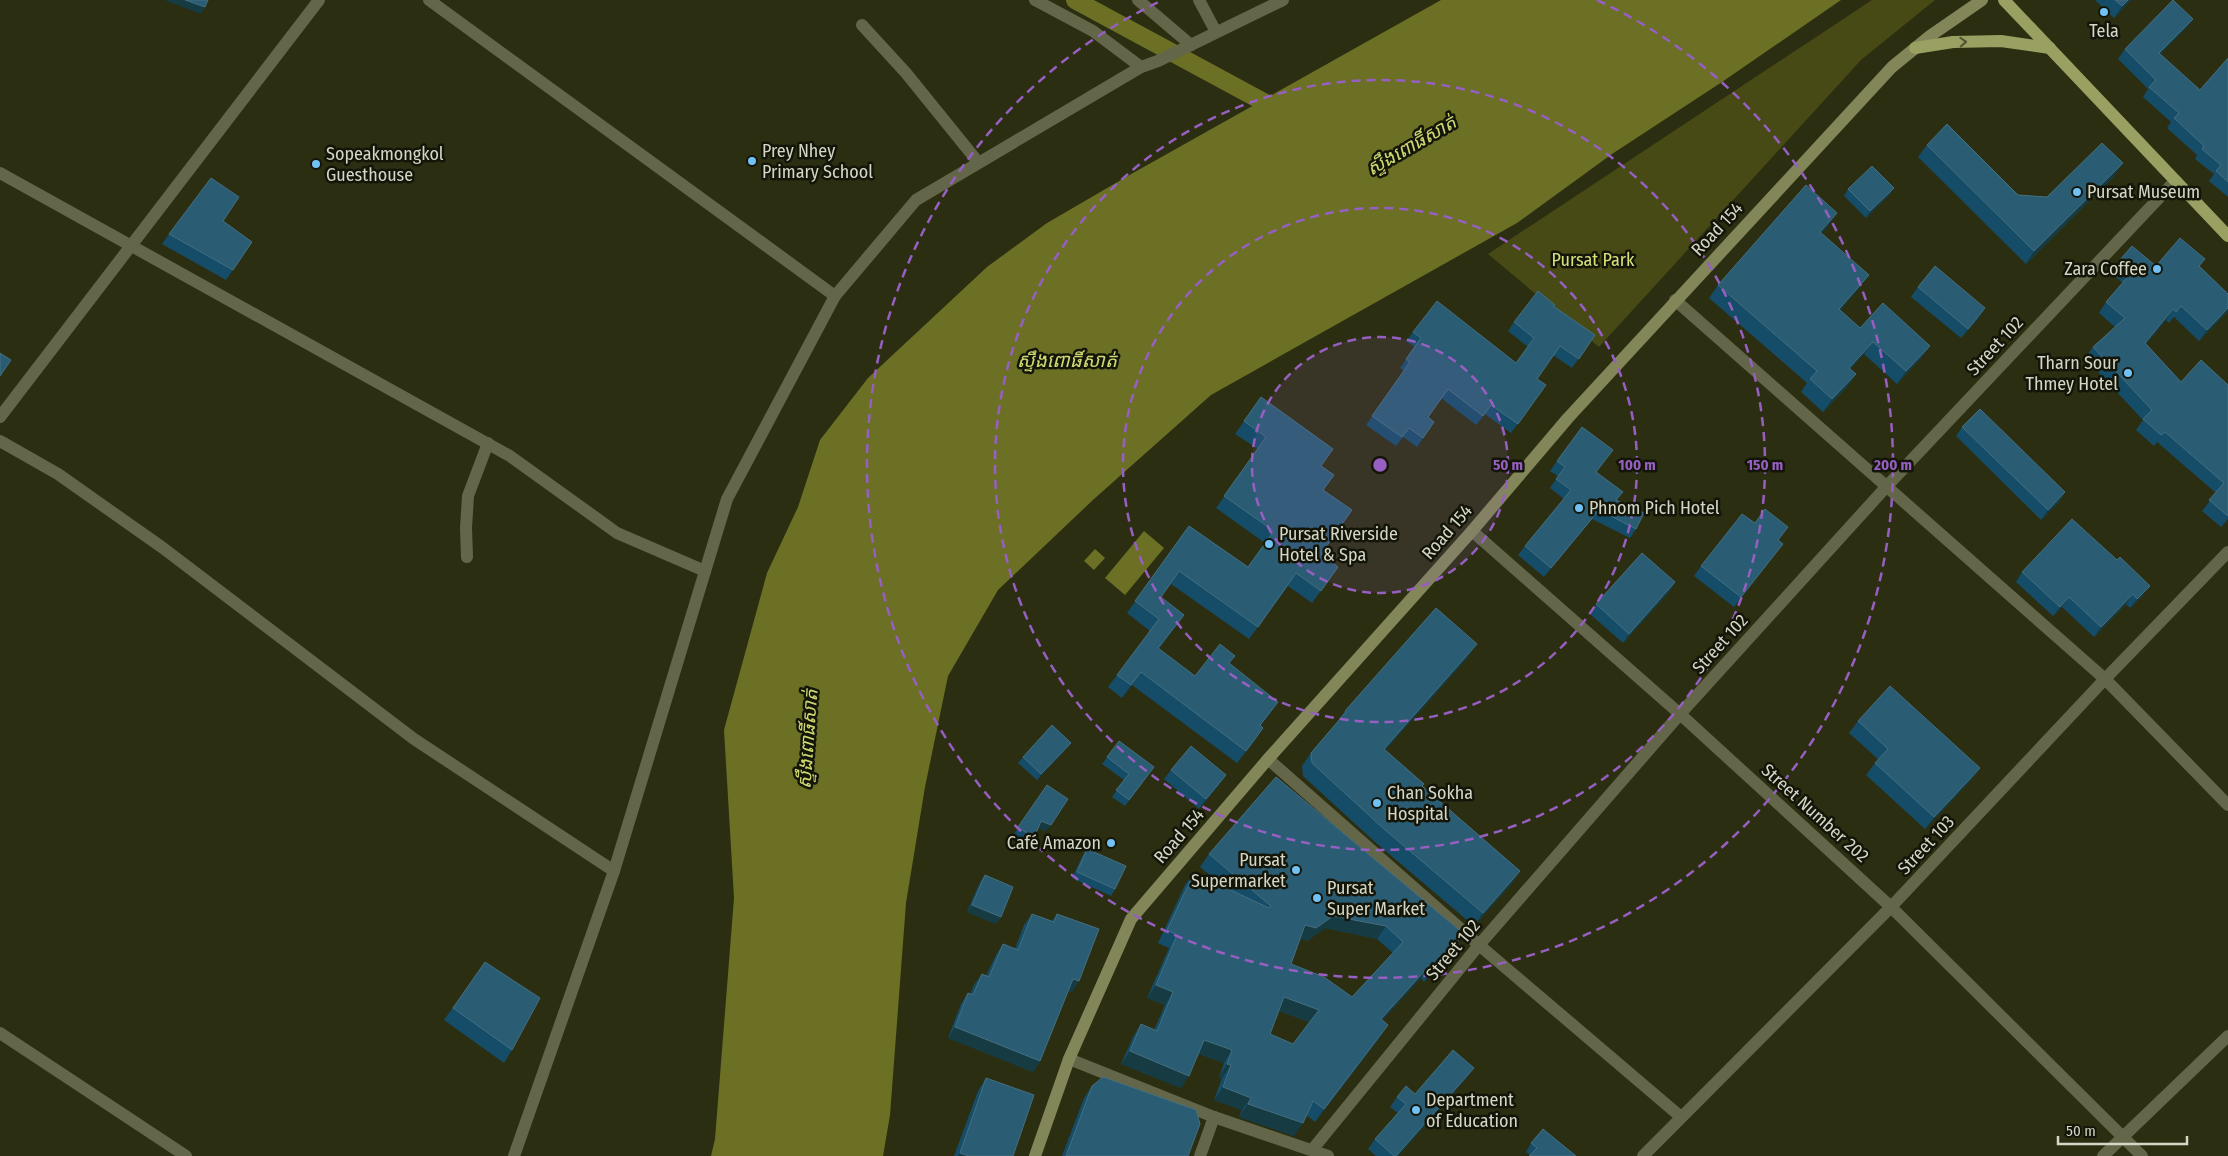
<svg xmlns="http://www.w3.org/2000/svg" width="2228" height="1156" viewBox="0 0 2228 1156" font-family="'Fira Sans Condensed','Noto Sans Khmer',sans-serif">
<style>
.green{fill:#474a14}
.water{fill:#6b7025}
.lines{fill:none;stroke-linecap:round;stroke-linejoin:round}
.canal{stroke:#6b7025;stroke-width:18}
.minor{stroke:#636649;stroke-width:12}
.tertiary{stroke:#636649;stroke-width:12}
.secondary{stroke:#828658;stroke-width:12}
.primary{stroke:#9a9f62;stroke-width:12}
.wall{fill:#154d69;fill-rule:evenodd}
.shaded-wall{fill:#163b42}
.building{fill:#2a5c73;stroke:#446f80;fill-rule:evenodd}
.oneway{stroke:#505331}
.ring{fill:none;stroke:#965fc1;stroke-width:2.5;stroke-dasharray:9 6}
.poi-dot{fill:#72c1f5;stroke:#141509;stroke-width:2}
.labels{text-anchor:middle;stroke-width:5;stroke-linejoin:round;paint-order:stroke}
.poi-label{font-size:18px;fill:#d4d6c6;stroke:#141509;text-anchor:start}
.street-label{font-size:18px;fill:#d4d6c6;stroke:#141509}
.park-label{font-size:18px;fill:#d8e079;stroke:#141509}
.water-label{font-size:19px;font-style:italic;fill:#cfd770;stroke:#141509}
.centre{fill:#965fc1;stroke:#141509;stroke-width:2.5}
.ring-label{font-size:15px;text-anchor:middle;font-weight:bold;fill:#965fc1;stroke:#141509;stroke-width:5;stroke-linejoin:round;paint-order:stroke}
</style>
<rect width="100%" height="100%" fill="#2c2e12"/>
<!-- green -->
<path class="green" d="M1872 0H1935L1861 60 1599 347 1488 254Z"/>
<!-- water -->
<g class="water">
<path d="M1441 0H1841L1722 82 1612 154 1517 223 1211 395 1094 499 998 590 948 676 925 787 906 903 890 1115 883 1156H711L715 1139 734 898 724 730 767 573 798 507 820 440 868 378 987 267 1047 223 1133 173Z"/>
<path d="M1144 531 1164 548 1125 595 1105 578Z"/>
<path d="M1095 549 1105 558 1094 570 1084 561Z"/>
</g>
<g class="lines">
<!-- canal -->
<path class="canal" d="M1075 0 1282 112"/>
<!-- minor -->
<g class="minor">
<path d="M429 0 835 296"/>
<path d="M1035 0 1093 31 1141 67"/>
<path d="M1138 0 1191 45"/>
<path d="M1199 0 1216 32"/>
<path d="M862 25 906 73 978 162"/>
<path d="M0 173 510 456 617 533 705 571"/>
<path d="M1675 300 2105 679 2228 805"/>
<path d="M0 441 58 474 163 548 414 739 614 871"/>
<path d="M1472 531 1680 714 1891 907 2142 1156"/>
<path d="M467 557 466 528 468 496 488 443"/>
<path d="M1268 759 1479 945 1681 1117"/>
<path d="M0 1033 186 1156"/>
<path d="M1069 1059 1214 1117 1328 1156"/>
<path d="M1312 1150 1479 945 1680 714 1887 486 2175 181"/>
<path d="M1200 1156 1214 1117"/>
<path d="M2103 1156 2228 1036"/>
</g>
<!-- tertiary -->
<g class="tertiary">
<path d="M0 417 319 0"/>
<path d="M514 1156 614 871 727 499 835 296 916 200 1141 67 1158 61 1283 0"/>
<path d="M1643 1156 1891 907 2105 679 2228 552"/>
</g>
<!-- secondary -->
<path class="secondary" d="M1035 1156 1069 1059 1131 919 1268 759 1472 531 1568 418 1892 67 1930 36 1982 0"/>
<!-- primary -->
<g class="primary">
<path d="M2004 0 2228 236"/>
<path d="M1915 48 1953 42 2001 41 2050 48"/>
</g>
</g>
<!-- wall -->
<g class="wall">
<path d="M2095 0H2131L2114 18Z"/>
<path d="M2193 19 2186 28 2160 54 2200 90 2228 58V197L2209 181 2214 174 2195 159 2197 155 2167 128 2171 122 2143 97 2148 89 2118 59 2125 49Z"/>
<path d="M1927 145 2018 195 2047 197 2114 176 2026 264 1918 157Z"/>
<path d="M1894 188 1889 195 1866 218 1844 196 1848 189Z"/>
<path d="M223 221 252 242 226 280 162 244 169 234Z"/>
<path d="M1829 225 1821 233 1860 287 1840 310 1860 328 1930 346 1921 358 1897 384 1864 354 1850 369 1856 374 1847 387 1823 412 1801 392 1807 383 1709 298 1718 285Z"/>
<path d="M2118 262 2156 266 2200 267 2228 294V311L2199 341 2174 317 2169 323 2166 320 2146 344 2181 382 2228 385V519L2221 527 2202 511 2216 493 2157 442 2154 446 2136 430 2143 420 2085 358 2093 347 2115 327 2099 313 2106 302 2123 283 2111 273Z"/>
<path d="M1918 287 1979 318 1961 338 1911 297Z"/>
<path d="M1553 306 1595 335 1572 368 1553 355 1537 379 1546 385 1511 433 1485 414 1476 425 1441 398 1428 417 1434 422 1417 447 1403 437 1396 446 1366 425 1404 371 1400 368 1415 347 1406 341 1413 332 1516 363 1528 347 1508 331 1514 322Z"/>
<path d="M1261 397 1321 466 1323 490 1321 554 1338 567 1312 603 1288 586 1249 639 1171 584 1161 597 1175 627 1159 649 1195 676 1229 664 1278 702 1260 726 1255 740 1237 763 1132 685 1122 698 1108 687 1150 631 1127 613 1189 526 1248 567 1265 543 1216 508 1258 449 1235 434Z"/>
<path d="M1962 427 2065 492 2059 502 2041 520 1956 436Z"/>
<path d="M1557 461 1597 472 1636 529 1630 538 1592 519 1544 577 1518 555 1525 546 1564 499 1550 488 1558 476 1550 471Z"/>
<path d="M1778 540 1776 553 1734 607 1694 576 1701 566Z"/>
<path d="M2022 572 2143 595 2130 608 2126 604 2094 637 2062 607 2053 616 2016 582Z"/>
<path d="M1675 582 1669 592 1623 643 1590 614 1596 604Z"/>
<path d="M1468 657 1385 750 1423 787 1520 871 1511 884 1474 926 1375 842 1303 776 1302 766 1311 753 1336 724 1345 711Z"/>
<path d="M1858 721 1980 768 1971 780 1925 829 1866 775 1878 759 1849 733Z"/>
<path d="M1119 741 1154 767 1125 806 1112 797 1124 780 1102 764Z"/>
<path d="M1071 743 1066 749 1037 780 1018 763 1023 757Z"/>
<path d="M1171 770 1219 785 1199 809 1164 779Z"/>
<path d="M1047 785 1046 831 1038 828 1034 838 1029 844 1014 834Z"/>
<path d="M1087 849 1115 889 1111 896 1072 878 1083 855Z"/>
<path d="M1209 854 1464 934 1455 946 1424 982 1421 978 1382 1020 1380 1037 1315 1122 1306 1115 1294 1136 1239 1117 1242 1110 1214 1100 1222 1078 1219 1077 1224 1063 1199 1054 1181 1088 1121 1064 1133 1037 1141 1024 1154 1030 1165 1005 1147 998 1169 948 1158 943 1185 885 1194 873 1225 887 1200 867ZM1325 928 1377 939 1393 953 1352 997 1291 964 1300 939 1307 941ZM1279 1011 1309 1022 1293 1044 1270 1034Z"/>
<path d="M985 875 1001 917 996 924 967 912 980 882Z"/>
<path d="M1032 914 1052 921 1057 914 1079 981 1072 992 1068 991 1040 1061 1033 1072 948 1038 961 1004 968 993 970 994 974 985 982 974 986 976 996 955 1003 944 1015 949 1024 925Z"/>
<path d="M485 962 512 1050 504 1063 444 1020Z"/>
<path d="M1474 1068 1467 1077 1398 1156H1376L1368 1149 1375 1139 1398 1113 1390 1107 1397 1097 1415 1094Z"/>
<path d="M986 1078 1013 1156H954L978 1091Z"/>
<path d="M1092 1086 1188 1156H1062L1084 1098Z"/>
<path d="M1531 1143 1576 1156 1530 1155 1526 1152Z"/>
</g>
<!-- shaded-wall -->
<g class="shaded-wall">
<path d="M164 0H185L205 7 201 14Z"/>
<path d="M2128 0H2131L2114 18 2122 6Z"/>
<path d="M2193 19 2186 28 2152 63 2159 53Z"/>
<path d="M2123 163 2114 176 2026 264 2034 251Z"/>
<path d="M1894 188 1889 195 1866 218 1870 211Z"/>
<path d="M1837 213 1829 225 1811 245 1820 232Z"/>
<path d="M1869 275 1860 287 1830 322 1839 309Z"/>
<path d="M1985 308 1979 318 1961 338 1968 329Z"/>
<path d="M2228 308V311L2199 341 2207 330Z"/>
<path d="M2173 309 2166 320 2138 354 2145 343Z"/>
<path d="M1873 342 1864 354 1840 381 1849 368Z"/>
<path d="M1930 346 1921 358 1897 384 1906 371Z"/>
<path d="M1856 374 1847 387 1823 412 1832 399Z"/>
<path d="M2065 492 2059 502 2041 520 2048 510Z"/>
<path d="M1599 510 1592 519 1544 577 1551 568Z"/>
<path d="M1783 544 1734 607 1741 597Z"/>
<path d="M1675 582 1669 592 1623 643 1629 634Z"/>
<path d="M2150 586 2143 595 2130 608 2137 599Z"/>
<path d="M2133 594 2126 604 2094 637 2101 627Z"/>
<path d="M2069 597 2062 607 2053 616 2060 607Z"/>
<path d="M1184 615 1175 627 1150 661 1158 648Z"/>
<path d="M1477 644 1468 657 1375 762 1384 749Z"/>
<path d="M1141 672 1132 685 1122 698 1131 685Z"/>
<path d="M1278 702 1270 714 1251 738 1260 725Z"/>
<path d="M1263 728 1255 740 1237 763 1246 751Z"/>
<path d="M1071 743 1066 749 1037 780 1041 774Z"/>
<path d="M1980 768 1971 780 1925 829 1934 817Z"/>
<path d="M1226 775 1219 785 1199 809 1206 799Z"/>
<path d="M1041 821 1051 825 1046 831 1036 827Z"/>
<path d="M1520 871 1511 884 1474 926 1483 913Z"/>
<path d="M972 905 1001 917 996 924 967 912Z"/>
<path d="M1333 916 1386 926 1377 939 1325 928 1307 941 1296 937 1305 925Z"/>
<path d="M1464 934 1455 946 1424 982 1433 969Z"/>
<path d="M1429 966 1421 978 1372 1032 1381 1019Z"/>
<path d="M1073 979 1079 981 1072 992 1065 990Z"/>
<path d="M1156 985 1173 992 1165 1005 1147 998Z"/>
<path d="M1284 997 1319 1010 1310 1022 1275 1010Z"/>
<path d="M1388 1025 1380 1037 1315 1122 1324 1109Z"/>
<path d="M955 1027 1040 1061 1033 1072 948 1038Z"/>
<path d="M1204 1040 1232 1050 1224 1063 1196 1053Z"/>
<path d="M1130 1051 1189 1076 1181 1088 1121 1064Z"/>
<path d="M1227 1064 1231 1065 1222 1078 1219 1077Z"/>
<path d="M1474 1068 1467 1077 1398 1156H1396Z"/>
<path d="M1223 1087 1251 1098 1242 1110 1214 1100Z"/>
<path d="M1248 1104 1303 1123 1294 1136 1239 1117Z"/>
<path d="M960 1153 969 1156H958Z"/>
</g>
<!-- building -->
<g class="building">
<path d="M185 0H208L205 7Z"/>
<path d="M2115 0H2128L2122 6Z"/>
<path d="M2173 0 2193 19 2159 53 2200 90 2228 58V182L2216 171 2221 165 2202 149 2204 146 2174 118 2179 113 2149 87 2156 80 2125 49Z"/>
<path d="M1947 124 2018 195 2047 197 2102 143 2123 163 2034 251 1927 145Z"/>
<path d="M1872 166 1894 188 1870 211 1848 189Z"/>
<path d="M211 178 239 197 223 221 252 242 233 270 169 234Z"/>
<path d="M1806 185 1837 213 1820 232 1869 275 1839 309 1860 328 1883 303 1930 346 1906 371 1873 342 1849 368 1856 374 1832 399 1810 379 1817 371 1718 285Z"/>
<path d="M2180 238 2205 259 2199 266 2228 294V308L2207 330 2181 306 2176 312 2173 309 2145 343 2181 382 2201 360 2228 385V516L2209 500 2224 483 2165 432 2161 435 2143 419 2152 410 2093 347 2125 318 2106 302 2131 273 2118 262 2132 246 2156 266Z"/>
<path d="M1935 266 1985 308 1968 329 1918 287Z"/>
<path d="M1538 291 1555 305 1553 306 1595 335 1579 359 1560 346 1537 379 1546 385 1518 424 1491 405 1483 416 1448 389 1428 417 1434 422 1423 438 1409 428 1402 437 1372 416 1410 362 1406 359 1421 338 1413 332 1437 301 1516 363 1534 338 1514 322Z"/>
<path d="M0 353 11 360 0 376Z"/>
<path d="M1261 397 1333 449 1321 466 1334 475 1323 490 1352 510 1321 554 1338 567 1321 591 1296 573 1258 627 1179 571 1161 597 1184 615 1158 648 1195 676 1220 644 1235 656 1229 663 1278 702 1260 725 1263 728 1246 751 1141 672 1131 685 1117 675 1159 619 1135 601 1189 526 1248 567 1274 531 1224 496 1266 437 1244 421Z"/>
<path d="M1980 409 2065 492 2048 510 1962 427Z"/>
<path d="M1582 427 1613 450 1596 472 1623 492 1616 500 1644 513 1636 529 1599 510 1551 568 1525 546 1571 490 1556 479 1565 467 1557 461Z"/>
<path d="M1765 509 1788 527 1778 540 1783 544 1741 597 1701 566 1742 514 1755 523Z"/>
<path d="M2072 519 2117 560 2120 557 2150 586 2137 599 2133 594 2101 627 2069 597 2060 607 2022 572Z"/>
<path d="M1642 553 1675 582 1629 634 1596 604Z"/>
<path d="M1436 608 1477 644 1384 749 1424 784 1422 786 1520 871 1483 913 1384 829 1312 763 1311 753 1346 712 1345 711Z"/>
<path d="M1890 686 1980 768 1934 817 1875 763 1888 749 1858 721Z"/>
<path d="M1052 725 1071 743 1041 774 1023 757Z"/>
<path d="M1119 741 1154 767 1129 800 1116 790 1129 774 1107 757Z"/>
<path d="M1191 746 1226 775 1206 799 1171 770Z"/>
<path d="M1276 777 1464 934 1433 969 1429 966 1381 1019 1388 1025 1324 1109 1313 1101 1303 1123 1248 1104 1251 1098 1223 1087 1231 1065 1227 1064 1232 1050 1204 1040 1189 1076 1130 1051 1141 1024 1157 1031 1173 992 1156 985 1177 935 1167 930 1194 873 1269 908 1271 906 1209 854ZM1333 916 1386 926 1403 942 1352 997 1324 977 1291 964 1305 925 1316 928ZM1284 997 1319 1010 1293 1044 1270 1034Z"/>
<path d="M1047 785 1068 799 1051 825 1041 821 1034 838 1018 827Z"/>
<path d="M1087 849 1126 866 1115 889 1077 872Z"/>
<path d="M985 875 1013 887 1001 917 972 905Z"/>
<path d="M1032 914 1054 922 1057 914 1099 929 1079 981 1073 979 1040 1061 955 1027 968 993 973 995 982 974 989 977 1003 944 1018 950Z"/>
<path d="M485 962 540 998 512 1050 453 1008Z"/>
<path d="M1453 1050 1474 1068 1396 1156H1394L1375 1139 1406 1104 1397 1097 1406 1086 1415 1094Z"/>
<path d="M1103 1077 1196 1110 1200 1124 1188 1156H1066L1092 1086Z"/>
<path d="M986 1078 1034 1095 1013 1156H969L960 1153Z"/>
<path d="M1543 1129 1576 1156H1529L1537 1148 1531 1143Z"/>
</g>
<!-- one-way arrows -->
<defs><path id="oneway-chevron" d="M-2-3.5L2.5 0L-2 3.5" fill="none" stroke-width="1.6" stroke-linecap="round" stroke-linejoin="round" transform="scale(1.25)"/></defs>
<use class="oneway" href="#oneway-chevron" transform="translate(1963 42) rotate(-2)"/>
<!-- distance rings -->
<circle cx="1380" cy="465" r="128" fill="#965fc1" fill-opacity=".12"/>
<g class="ring">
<circle cx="1380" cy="465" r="128"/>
<circle cx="1380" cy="465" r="257"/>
<circle cx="1380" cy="465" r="385"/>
<path d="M1597 0A513 513 0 1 1 1163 0"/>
</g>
<!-- markers -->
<g class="poi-dot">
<circle cx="2104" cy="12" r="5"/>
<circle cx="752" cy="161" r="5"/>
<circle cx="316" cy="164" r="5"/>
<circle cx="2077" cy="192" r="5"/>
<circle cx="2157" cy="269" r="5"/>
<circle cx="2128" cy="373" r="5"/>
<circle cx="1579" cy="508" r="5"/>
<circle cx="1269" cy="544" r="5"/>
<circle cx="1377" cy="803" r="5"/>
<circle cx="1111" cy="843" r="5"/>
<circle cx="1296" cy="870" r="5"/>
<circle cx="1317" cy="898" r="5"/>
<circle cx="1416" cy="1110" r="5"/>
</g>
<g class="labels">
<!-- poi labels -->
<g class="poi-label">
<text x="2104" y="37" text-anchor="middle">Tela</text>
<text x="762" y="157">Prey Nhey<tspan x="762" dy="21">Primary School</tspan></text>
<text x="326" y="160">Sopeakmongkol<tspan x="326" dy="21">Guesthouse</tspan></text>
<text x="2087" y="198">Pursat Museum</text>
<text x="2147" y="275" text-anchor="end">Zara Coffee</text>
<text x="2118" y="369" text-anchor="end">Tharn Sour<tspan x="2118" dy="21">Thmey Hotel</tspan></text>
<text x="1589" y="514">Phnom Pich Hotel</text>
<text x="1279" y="540">Pursat Riverside<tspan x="1279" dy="21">Hotel &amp; Spa</tspan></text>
<text x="1387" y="799">Chan Sokha<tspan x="1387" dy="21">Hospital</tspan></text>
<text x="1101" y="849" text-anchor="end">Café Amazon</text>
<text x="1286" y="866" text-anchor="end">Pursat<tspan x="1286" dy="21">Supermarket</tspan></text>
<text x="1327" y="894">Pursat<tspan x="1327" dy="21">Super Market</tspan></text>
<text x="1426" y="1106">Department<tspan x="1426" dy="21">of Education</tspan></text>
</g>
<!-- street labels -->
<g class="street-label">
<text transform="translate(1717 229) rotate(-47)" y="6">Road 154</text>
<text transform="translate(1995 346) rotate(-47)" y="6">Street 102</text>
<text transform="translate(1447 532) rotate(-49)" y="6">Road 154</text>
<text transform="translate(1720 644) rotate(-48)" y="6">Street 102</text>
<text transform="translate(1815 813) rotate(42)" y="6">Street Number 202</text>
<text transform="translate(1179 836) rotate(-49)" y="6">Road 154</text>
<text transform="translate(1926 845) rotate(-47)" y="6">Street 103</text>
<text transform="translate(1453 950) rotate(-50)" y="6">Street 102</text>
</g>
<!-- park labels -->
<g class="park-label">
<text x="1593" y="266">Pursat Park</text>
</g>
<!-- water labels -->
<g class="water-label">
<text transform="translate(1411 145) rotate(-30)" y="7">ស្ទឹងពោធិ៍សាត់</text>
<text x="1067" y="367">ស្ទឹងពោធិ៍សាត់</text>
<text transform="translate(807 739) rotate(-86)" y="7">ស្ទឹងពោធិ៍សាត់</text>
</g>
</g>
<circle cx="1380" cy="465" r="8" class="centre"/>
<g class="ring-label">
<text x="1508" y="470">50 m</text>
<text x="1637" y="470">100 m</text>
<text x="1765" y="470">150 m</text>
<text x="1893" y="470">200 m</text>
</g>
<!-- scale -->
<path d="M2058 1136v8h129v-8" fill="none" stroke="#d4d6c6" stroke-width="2.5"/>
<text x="2066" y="1136" font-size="15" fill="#d4d6c6" stroke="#141509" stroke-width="4" paint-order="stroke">50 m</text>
</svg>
